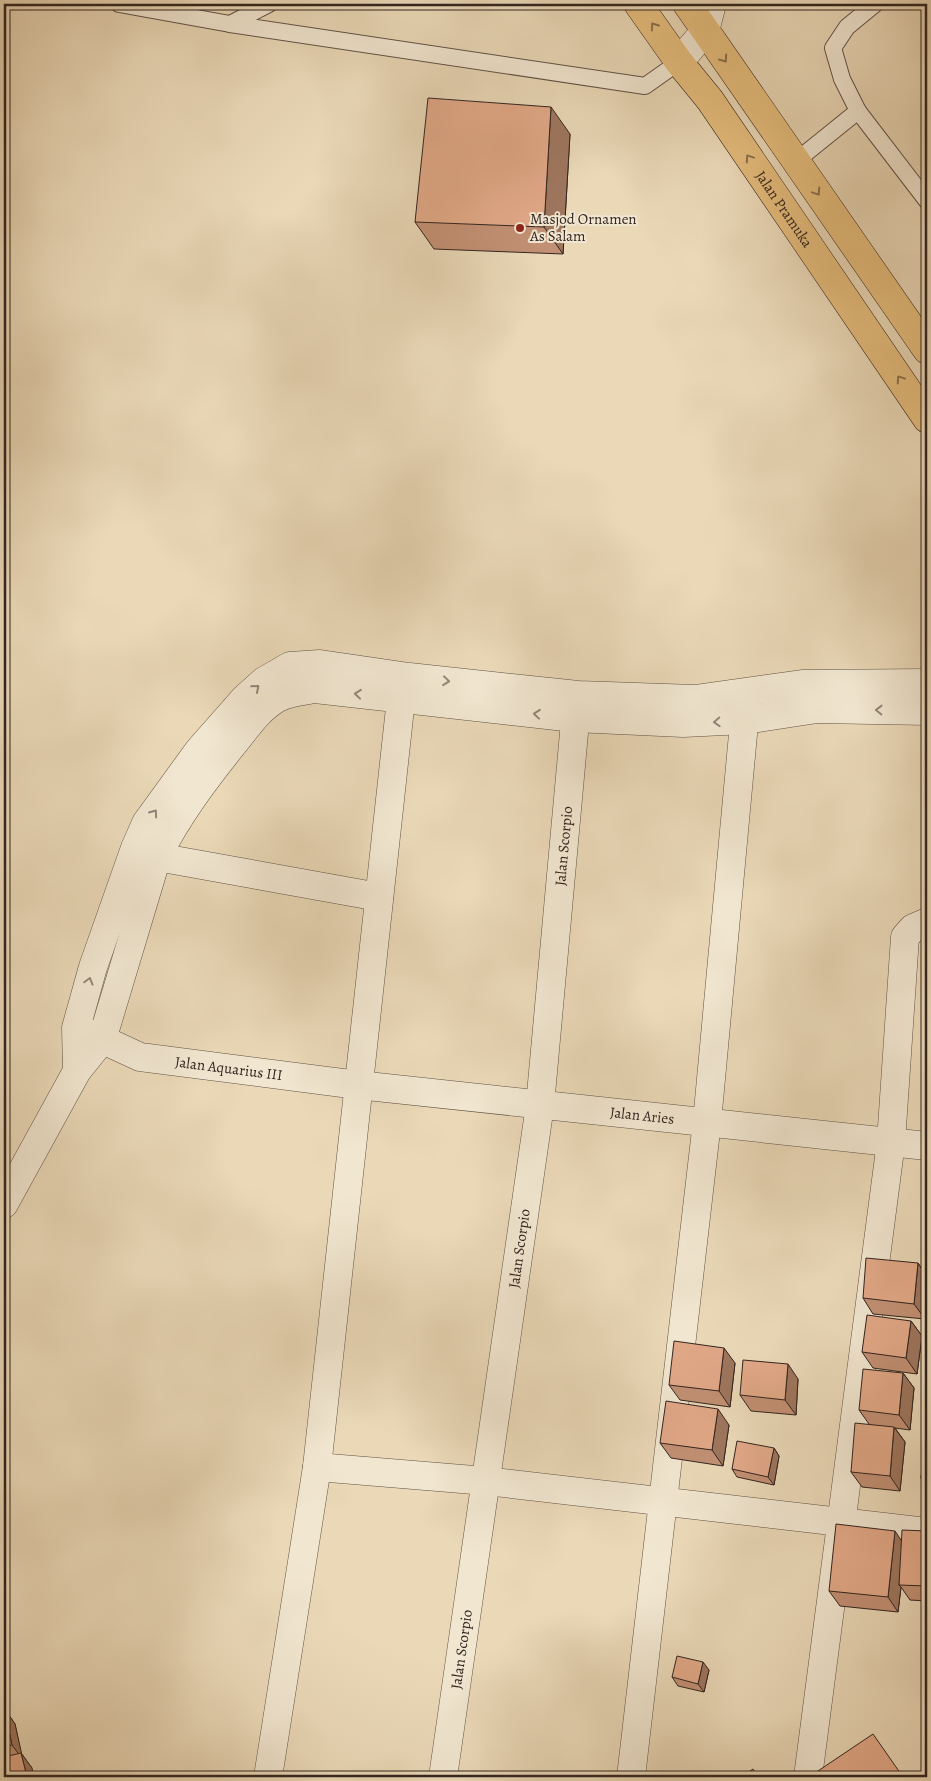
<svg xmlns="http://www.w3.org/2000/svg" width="931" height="1781" viewBox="0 0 931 1781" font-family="Alegreya,serif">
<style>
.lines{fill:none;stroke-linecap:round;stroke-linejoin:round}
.lane-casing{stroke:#615246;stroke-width:18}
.street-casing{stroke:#615246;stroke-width:29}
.primary-casing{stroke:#332520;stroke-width:29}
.lane{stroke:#f1e6d0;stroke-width:16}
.street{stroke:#f1e6d0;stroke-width:28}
.primary{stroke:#e5bc7c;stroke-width:28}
.wall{fill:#c29074;stroke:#332520}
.shaded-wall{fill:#9e765e;stroke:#332520}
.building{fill:#e1a887;stroke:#332520}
.oneway{stroke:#8c704e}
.oneway2{stroke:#928678}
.poi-dot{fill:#8f2418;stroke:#f1e6d0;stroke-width:2}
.labels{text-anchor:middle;stroke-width:4;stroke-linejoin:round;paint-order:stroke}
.street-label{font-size:15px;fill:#332520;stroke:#f1e6d0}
.poi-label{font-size:15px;fill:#332520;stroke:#f1e6d0;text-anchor:start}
</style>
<rect width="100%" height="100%" fill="#ead8b7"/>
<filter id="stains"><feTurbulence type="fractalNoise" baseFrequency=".004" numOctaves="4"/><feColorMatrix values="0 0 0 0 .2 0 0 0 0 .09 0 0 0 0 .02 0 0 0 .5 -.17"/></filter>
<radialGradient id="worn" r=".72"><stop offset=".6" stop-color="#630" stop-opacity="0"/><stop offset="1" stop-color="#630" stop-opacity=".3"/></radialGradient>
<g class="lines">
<!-- lane casing -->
<g class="lane-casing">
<g id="lane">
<path d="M119 4 230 24 645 86 679 62"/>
<path d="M230 24 269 4"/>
<path d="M858 111 842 79 833 48 847 27 875 4"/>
<path d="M796 161 858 111 927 201"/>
</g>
</g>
<!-- street casing -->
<g class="street-casing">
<g id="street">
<path d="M679 62 705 31 712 4"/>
<path d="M140 850 157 857 379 897"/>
<path id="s1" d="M86 1032 140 1057 358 1085 927 1146"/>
<path d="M77 1071 76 1028 93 967 135 848 146 823 199 750 244 699 264 681 290 666 320 664 409 677 578 695 695 699 802 684 927 683"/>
<path d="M4 1204 77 1071 102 1040 157 857C178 815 206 778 235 742 248 726 259 709 278 698 290 692 302 691 315 689L574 718 683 723 745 720 817 709 927 711"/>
<path d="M317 1467 486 1481 927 1532"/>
<path d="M268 1777 317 1467 401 699 408 681"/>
<path id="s2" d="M443 1777 540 1105 577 700"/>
<path d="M631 1777 707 1122 746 702"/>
<path d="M808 1777 891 1142 905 937 913 928 927 922"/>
</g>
</g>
<!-- primary casing -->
<g class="primary-casing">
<g id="primary">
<path id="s3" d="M638 4 679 62 710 100 927 419"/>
<path d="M687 4 927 350"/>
</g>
</g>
<!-- lane -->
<use href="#lane" class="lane"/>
<!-- street -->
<use href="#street" class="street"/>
<!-- primary -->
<use href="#primary" class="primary"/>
</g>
<!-- wall -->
<g class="wall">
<path d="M570 134 563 254 434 249 415 222Z"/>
<path d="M918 1263 927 1277V1293L925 1319 873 1314 863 1298Z"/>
<path d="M911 1321 922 1336 917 1374 873 1368 862 1352Z"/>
<path d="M735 1363 730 1407 680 1400 669 1385Z"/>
<path d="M903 1373 914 1388 910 1430 895 1428 905 1442 900 1491 862 1487 851 1472 869 1424 859 1410Z"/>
<path d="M798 1379 796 1415 751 1411 740 1395Z"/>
<path d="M729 1425 723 1466 671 1458 660 1443Z"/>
<path d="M927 1433V1488L921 1478Z"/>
<path d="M774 1448 779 1456 774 1485 737 1477 732 1469Z"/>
<path d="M927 1531V1601L910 1600 901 1587 898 1612 840 1606 829 1591 902 1541Z"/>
<path d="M709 1670 704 1692 678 1686 672 1677Z"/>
<path d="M4 1708 15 1724 21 1753 32 1768 4 1777Z"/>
</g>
<!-- shaded-wall -->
<g class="shaded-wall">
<path d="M551 107 570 134 563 254 544 227Z"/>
<path d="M918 1263 927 1277V1293L925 1319 914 1304Z"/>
<path d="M911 1321 922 1336 917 1374 906 1358Z"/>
<path d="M724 1348 735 1363 730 1407 719 1391Z"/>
<path d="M788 1364 798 1379 796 1415 785 1400Z"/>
<path d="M903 1373 914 1388 910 1430 899 1415Z"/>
<path d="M718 1409 729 1425 723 1466 712 1450Z"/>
<path d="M894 1427 905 1442 900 1491 890 1476Z"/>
<path d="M774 1448 779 1456 774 1485 768 1477Z"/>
<path d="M895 1531 905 1546 899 1585 901 1587 898 1612 888 1597Z"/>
<path d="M703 1662 709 1670 704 1692 698 1684Z"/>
<path d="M4 1708 15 1724 23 1760 12 1745Z"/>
<path d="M21 1753 32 1768 34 1777H27Z"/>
</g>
<!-- building -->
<g class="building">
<path d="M428 98 551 107 544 227 415 222Z"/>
<path d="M866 1258 918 1263 914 1304 863 1298Z"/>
<path d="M867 1315 911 1321 906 1358 862 1352Z"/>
<path d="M674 1341 724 1348 719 1391 669 1385Z"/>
<path d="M743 1360 788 1364 785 1400 740 1395Z"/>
<path d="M863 1369 903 1373 899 1415 859 1410Z"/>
<path d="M666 1401 718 1409 712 1450 660 1443Z"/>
<path d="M855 1423 894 1427 890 1476 851 1472Z"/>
<path d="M926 1433H927V1479L921 1478Z"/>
<path d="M737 1441 774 1448 768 1477 732 1469Z"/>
<path d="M836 1524 895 1531 888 1597 829 1591Z"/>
<path d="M902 1530 927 1531V1586L899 1585Z"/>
<path d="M677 1656 703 1662 698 1684 672 1677Z"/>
<path d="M4 1708 12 1745 4 1747Z"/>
<path d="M873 1734 903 1777H809Z"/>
<path d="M21 1753 27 1777H4V1757Z"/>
<path d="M753 1769 758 1777H741Z"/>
<path d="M669 1774 696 1777H669Z"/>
</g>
<!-- one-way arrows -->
<defs><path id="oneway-chevron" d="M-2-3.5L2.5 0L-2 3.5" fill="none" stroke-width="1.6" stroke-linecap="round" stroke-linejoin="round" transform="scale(1.25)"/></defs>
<g class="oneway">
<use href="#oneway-chevron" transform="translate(654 26) rotate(-125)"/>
<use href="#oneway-chevron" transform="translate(724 59) rotate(55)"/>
<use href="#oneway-chevron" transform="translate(749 158) rotate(-124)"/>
<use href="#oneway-chevron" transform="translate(817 192) rotate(56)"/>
<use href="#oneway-chevron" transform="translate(900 379) rotate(-124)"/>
</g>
<g class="oneway2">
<use href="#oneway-chevron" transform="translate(446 681) rotate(6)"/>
<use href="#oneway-chevron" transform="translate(256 688) rotate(-41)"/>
<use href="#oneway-chevron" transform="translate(358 694) rotate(-174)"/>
<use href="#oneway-chevron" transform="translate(879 710) rotate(-179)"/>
<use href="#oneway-chevron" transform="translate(537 714) rotate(-174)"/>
<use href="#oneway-chevron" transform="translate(717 722) rotate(177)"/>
<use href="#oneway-chevron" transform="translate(154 813) rotate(-55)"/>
<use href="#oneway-chevron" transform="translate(89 981) rotate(-74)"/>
</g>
<!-- markers -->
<circle class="poi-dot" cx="520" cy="228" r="5"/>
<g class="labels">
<!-- street labels -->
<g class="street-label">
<text dy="5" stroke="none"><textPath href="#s3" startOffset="252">Jalan Pramuka</textPath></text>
<text dy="5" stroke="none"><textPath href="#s2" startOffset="939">Jalan Scorpio</textPath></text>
<text dy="5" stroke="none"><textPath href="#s1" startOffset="149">Jalan Aquarius III</textPath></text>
<text dy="5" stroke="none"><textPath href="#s1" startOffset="565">Jalan Aries</textPath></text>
<text dy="5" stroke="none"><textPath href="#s2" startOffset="534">Jalan Scorpio</textPath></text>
<text dy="5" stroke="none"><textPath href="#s2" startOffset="129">Jalan Scorpio</textPath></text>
</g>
<!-- poi labels -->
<g class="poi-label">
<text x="530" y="224">Masjod Ornamen<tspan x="530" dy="17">As Salam</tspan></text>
</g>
</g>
<!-- margin -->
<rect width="931" height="1781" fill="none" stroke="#ead8b7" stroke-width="20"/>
<rect x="5" y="5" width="921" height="1771" fill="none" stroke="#332520" stroke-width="2.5"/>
<rect x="10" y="10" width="911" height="1761" fill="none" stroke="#332520"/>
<rect width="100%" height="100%" filter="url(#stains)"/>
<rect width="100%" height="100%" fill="url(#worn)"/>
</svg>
